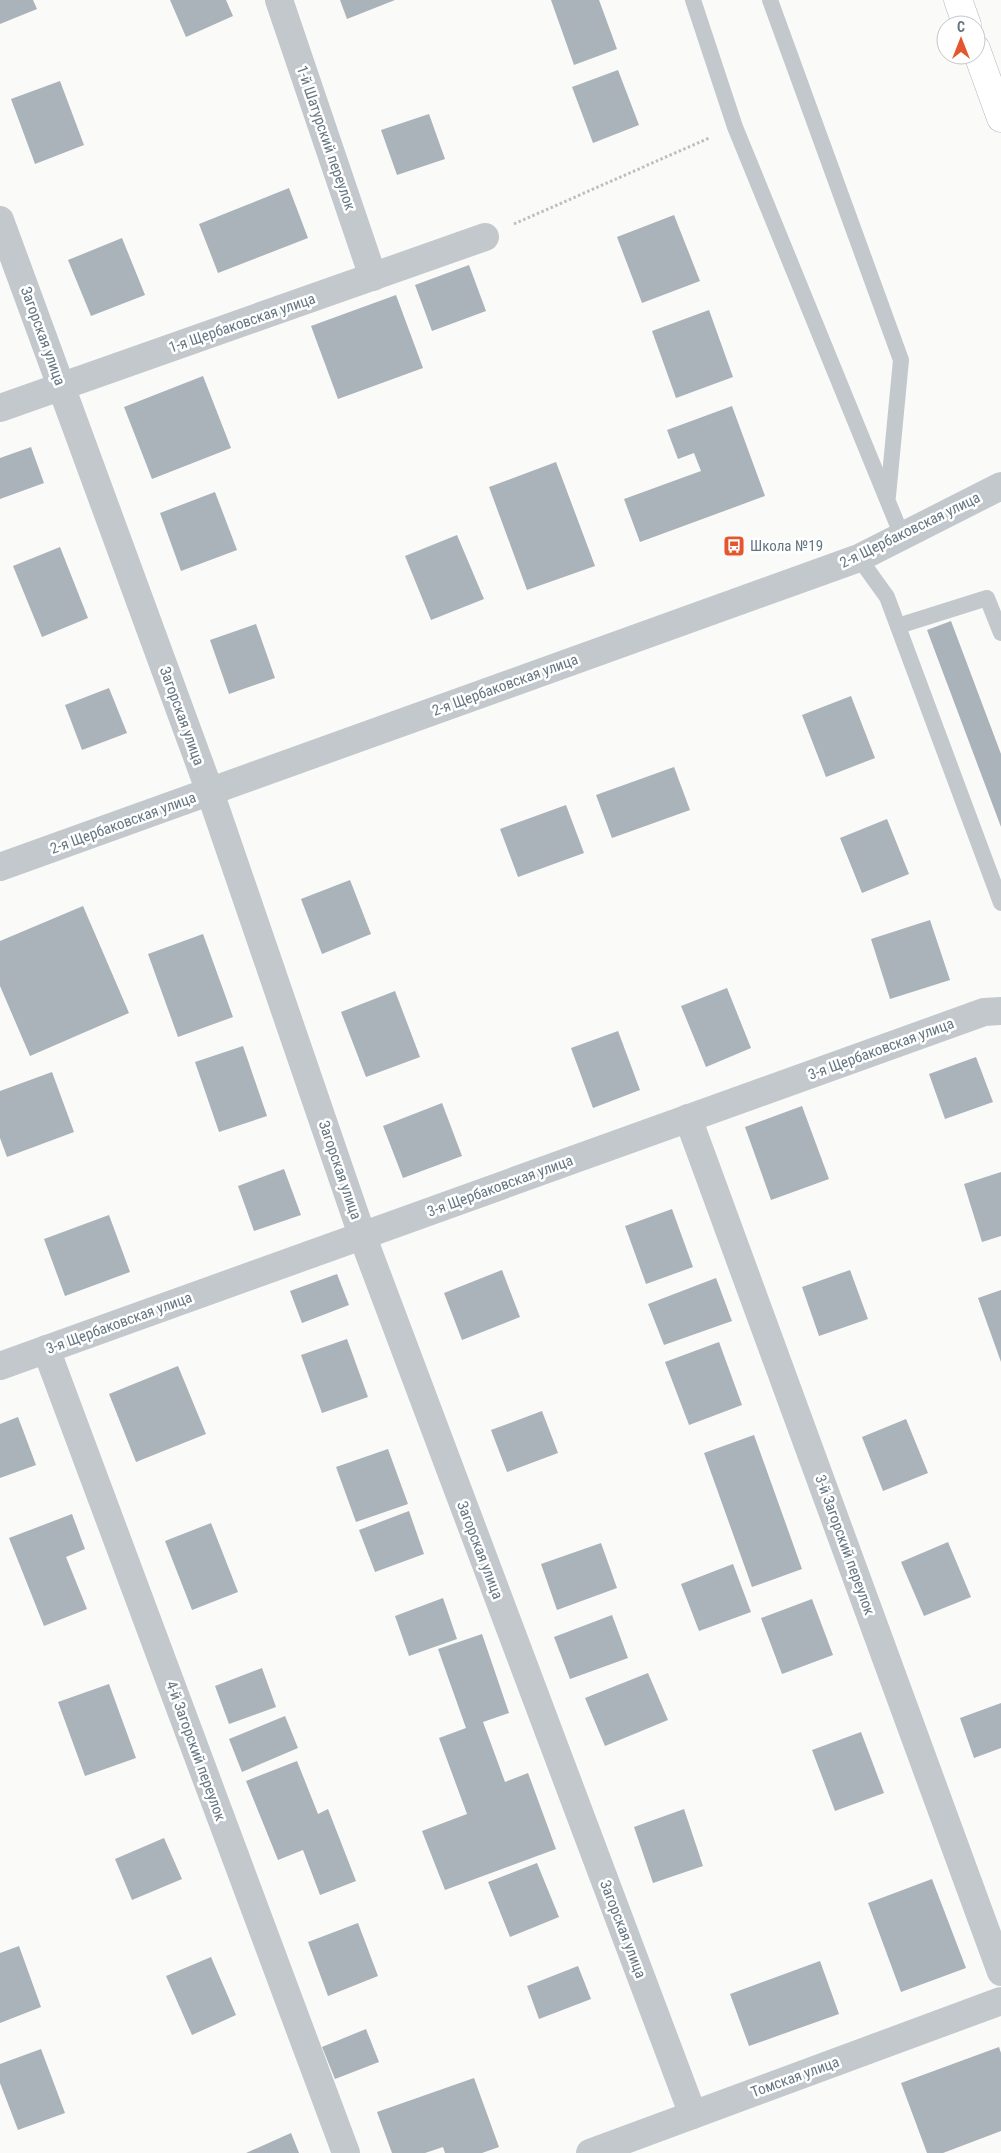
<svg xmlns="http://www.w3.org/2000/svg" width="1001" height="2153" viewBox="0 0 1001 2153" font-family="'Roboto Condensed',sans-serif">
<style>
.building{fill:#aab3b9}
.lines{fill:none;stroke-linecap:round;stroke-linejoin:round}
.secondary-casing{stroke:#b3babf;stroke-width:29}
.path{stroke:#bbbfc2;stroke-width:3;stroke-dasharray:2.5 2.5;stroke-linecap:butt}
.service{stroke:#c3c8cc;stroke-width:16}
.minor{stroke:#c3c8cc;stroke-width:28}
.tertiary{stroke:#c3c8cc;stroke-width:28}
.secondary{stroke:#fff;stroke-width:28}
.labels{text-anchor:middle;stroke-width:5;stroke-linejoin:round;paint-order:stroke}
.street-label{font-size:15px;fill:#657683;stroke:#fff}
.poi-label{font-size:15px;fill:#657683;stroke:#fff;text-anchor:start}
</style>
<rect width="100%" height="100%" fill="#fafaf8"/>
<!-- building -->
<g class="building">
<path d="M0 0H33L37 9 0 24Z"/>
<path d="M170 0H226L233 16 186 37Z"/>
<path d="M340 0H395L347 19Z"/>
<path d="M551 0H599L617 49 574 65Z"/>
<path d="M618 70 639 125 593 143 572 87Z"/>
<path d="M60 81 84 145 35 164 11 99Z"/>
<path d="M429 114 445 159 397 175 381 130Z"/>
<path d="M289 188 308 238 218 273 199 224Z"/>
<path d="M674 215 700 281 642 303 617 237Z"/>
<path d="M122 238 145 295 91 316 68 260Z"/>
<path d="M469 265 486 311 432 331 415 285Z"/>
<path d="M396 295 423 368 338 399 311 326Z"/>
<path d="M709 310 733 377 676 398 652 331Z"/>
<path d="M203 376 231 448 152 479 124 407Z"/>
<path d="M732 406 765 496 640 542 624 499 701 471 694 453 678 459 667 430Z"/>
<path d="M31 447 44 483 0 499V458Z"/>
<path d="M556 462 595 566 527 590 489 487Z"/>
<path d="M215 492 237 550 181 571 160 513Z"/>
<path d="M457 535 484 599 431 620 405 556Z"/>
<path d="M60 547 88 618 42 637 13 566Z"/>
<path d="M951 621 1001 754V827L927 630Z"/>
<path d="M256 624 275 678 229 694 210 640Z"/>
<path d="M109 688 127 733 82 750 65 705Z"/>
<path d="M851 696 875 758 826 777 802 715Z"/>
<path d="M674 767 690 810 612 838 596 795Z"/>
<path d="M566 805 584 853 518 877 500 829Z"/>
<path d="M887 819 909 874 862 893 840 838Z"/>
<path d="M350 880 371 934 322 954 301 899Z"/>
<path d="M83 906 129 1013 30 1056 0 986V941Z"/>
<path d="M930 920 950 980 890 999 871 939Z"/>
<path d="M203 934 233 1017 178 1037 148 954Z"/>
<path d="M727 988 751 1048 706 1067 681 1006Z"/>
<path d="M395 991 420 1057 366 1077 341 1012Z"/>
<path d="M618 1031 640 1090 593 1108 571 1048Z"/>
<path d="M243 1046 267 1116 219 1132 195 1062Z"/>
<path d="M976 1057 993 1102 945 1119 929 1074Z"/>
<path d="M52 1072 74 1132 7 1157 0 1138V1091Z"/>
<path d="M442 1103 462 1156 403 1178 383 1126Z"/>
<path d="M802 1106 829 1179 771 1200 745 1127Z"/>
<path d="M284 1169 301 1215 254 1231 238 1186Z"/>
<path d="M1001 1172V1236L982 1242 964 1184Z"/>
<path d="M672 1209 693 1267 646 1284 625 1226Z"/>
<path d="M109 1215 130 1272 65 1296 44 1239Z"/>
<path d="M502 1270 520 1317 462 1340 444 1293Z"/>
<path d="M850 1270 868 1319 819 1336 802 1287Z"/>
<path d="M337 1274 349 1305 302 1323 290 1291Z"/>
<path d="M716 1278 732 1321 664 1345 648 1304Z"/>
<path d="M1001 1290V1362L978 1298Z"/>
<path d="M347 1339 368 1397 322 1413 301 1355Z"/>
<path d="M719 1342 742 1405 689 1425 665 1362Z"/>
<path d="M178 1366 206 1434 136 1462 109 1394Z"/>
<path d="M542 1411 558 1453 507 1472 491 1430Z"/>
<path d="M18 1417 36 1465 0 1478V1424Z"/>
<path d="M906 1419 928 1473 883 1491 862 1437Z"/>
<path d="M754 1435 802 1569 752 1587 704 1453Z"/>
<path d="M388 1449 408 1504 356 1522 336 1467Z"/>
<path d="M409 1511 424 1554 375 1572 359 1530Z"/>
<path d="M72 1514 85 1549 66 1557 87 1609 44 1626 9 1538Z"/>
<path d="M211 1523 238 1592 192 1610 165 1541Z"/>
<path d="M948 1542 971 1597 924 1616 901 1562Z"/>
<path d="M601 1543 617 1588 557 1610 541 1564Z"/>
<path d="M733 1564 751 1612 699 1631 681 1584Z"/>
<path d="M443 1598 457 1639 409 1656 395 1616Z"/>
<path d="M812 1599 833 1655 782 1674 761 1618Z"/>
<path d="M612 1615 628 1658 570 1679 554 1637Z"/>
<path d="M482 1634 509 1713 483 1722 505 1782 528 1773 556 1849 445 1890 422 1831 467 1814 439 1738 466 1728 438 1649Z"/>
<path d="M262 1668 276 1707 229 1724 215 1686Z"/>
<path d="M648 1673 668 1720 605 1746 585 1698Z"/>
<path d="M109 1684 136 1758 85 1776 58 1702Z"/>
<path d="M1001 1703V1748L974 1758 960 1718Z"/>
<path d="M285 1716 298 1748 242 1772 229 1739Z"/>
<path d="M861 1732 884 1793 835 1811 812 1750Z"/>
<path d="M297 1761 318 1814 328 1809 356 1881 320 1895 303 1850 278 1860 246 1781Z"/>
<path d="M684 1809 703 1866 653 1883 634 1827Z"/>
<path d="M164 1838 182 1879 132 1900 115 1859Z"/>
<path d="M537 1863 559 1917 510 1937 488 1882Z"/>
<path d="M932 1879 966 1968 901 1992 868 1903Z"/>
<path d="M358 1923 378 1976 328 1996 308 1942Z"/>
<path d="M19 1946 41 2007 0 2023V1953Z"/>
<path d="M211 1957 236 2015 192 2035 166 1976Z"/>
<path d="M820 1961 839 2014 749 2046 730 1994Z"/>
<path d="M578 1966 591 1999 539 2019 527 1986Z"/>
<path d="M366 2029 379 2062 335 2079 322 2047Z"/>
<path d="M999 2047 1001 2053V2131L943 2153H927L901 2083Z"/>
<path d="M41 2049 65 2113 18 2130 0 2083V2064Z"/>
<path d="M474 2078 499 2147 482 2153H445L443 2147 425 2153H392L377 2112Z"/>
<path d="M291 2133 299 2153H246Z"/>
</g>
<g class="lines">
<!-- secondary casing -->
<g class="secondary-casing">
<g id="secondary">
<path d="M958 0 967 25"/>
<path d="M976 49 1001 118"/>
</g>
</g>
<!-- path -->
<path class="path" d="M514 224 709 138"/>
<!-- service -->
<g class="service">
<path d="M693 0 735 127 902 536"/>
<path d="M770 0 901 360 888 496"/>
<path d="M859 558 887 597 1001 903"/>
<path d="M898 626 987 598 1001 633"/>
</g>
<!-- minor -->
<g class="minor">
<path d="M279 0 373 277"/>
<path d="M0 220 210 792 362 1235 693 2115"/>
<path d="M0 408 485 237"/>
<path d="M688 1118 1001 1972"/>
<path d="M46 1349 346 2153"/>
<path d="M0 1366 984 1012 1001 1011"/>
<path d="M590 2153 1001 2001"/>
</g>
<!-- tertiary -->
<path class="tertiary" d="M0 867 859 558 1001 486"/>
<!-- secondary -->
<use href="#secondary" class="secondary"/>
</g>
<!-- icons -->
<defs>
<g id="bus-square" transform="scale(1.125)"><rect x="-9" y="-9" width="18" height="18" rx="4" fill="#e4572e" stroke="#fff"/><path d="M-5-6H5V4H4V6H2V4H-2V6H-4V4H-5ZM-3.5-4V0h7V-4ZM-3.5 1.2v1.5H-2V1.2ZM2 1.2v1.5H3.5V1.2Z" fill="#fff"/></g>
</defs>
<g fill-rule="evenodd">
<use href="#bus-square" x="734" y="546"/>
</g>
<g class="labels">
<!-- street labels -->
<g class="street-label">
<text transform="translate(326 138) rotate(71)" y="5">1-й Шатурский переулок</text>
<text transform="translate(242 323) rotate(-19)" y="5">1-я Щербаковская улица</text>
<text transform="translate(43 336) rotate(70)" y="5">Загорская улица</text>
<text transform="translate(910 530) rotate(-26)" y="5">2-я Щербаковская улица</text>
<text transform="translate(505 685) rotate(-20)" y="5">2-я Щербаковская улица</text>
<text transform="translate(182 716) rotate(70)" y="5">Загорская улица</text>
<text transform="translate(123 823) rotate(-20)" y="5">2-я Щербаковская улица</text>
<text transform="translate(881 1049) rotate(-20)" y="5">3-я Щербаковская улица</text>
<text transform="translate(340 1170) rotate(71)" y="5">Загорская улица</text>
<text transform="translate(500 1186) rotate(-20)" y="5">3-я Щербаковская улица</text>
<text transform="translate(119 1323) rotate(-20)" y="5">3-я Щербаковская улица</text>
<text transform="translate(845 1545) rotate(70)" y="5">3-й Загорский переулок</text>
<text transform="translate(480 1550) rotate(69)" y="5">Загорская улица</text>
<text transform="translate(196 1751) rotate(70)" y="5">4-й Загорский переулок</text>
<text transform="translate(623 1929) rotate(69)" y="5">Загорская улица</text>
<text transform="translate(795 2077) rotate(-20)" y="5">Томская улица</text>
</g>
<!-- poi labels -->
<g class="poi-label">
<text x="750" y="551">Школа №19</text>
</g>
</g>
<!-- north arrow -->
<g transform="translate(961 40)"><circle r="24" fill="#ffffff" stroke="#c1c8cd"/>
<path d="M0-4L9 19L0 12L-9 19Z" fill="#e4572e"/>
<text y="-8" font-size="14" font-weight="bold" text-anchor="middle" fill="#657683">С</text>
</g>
</svg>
